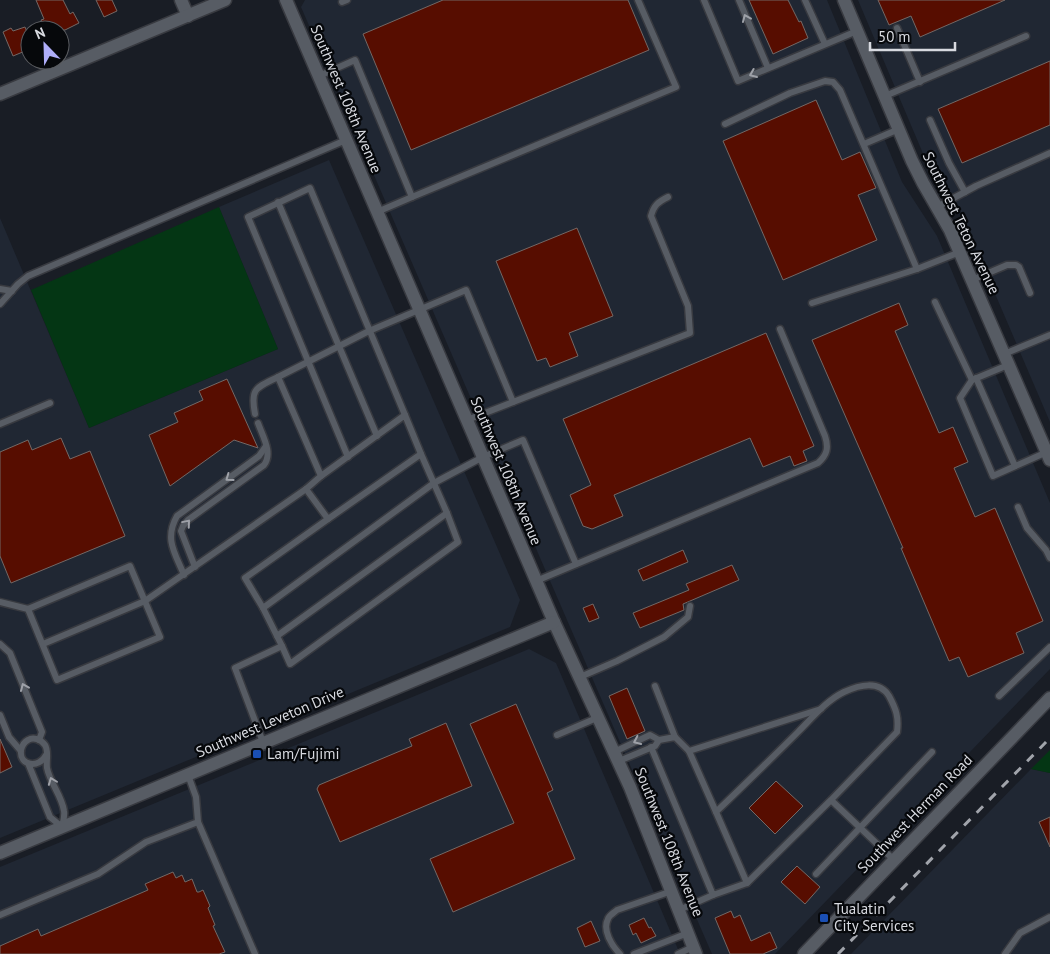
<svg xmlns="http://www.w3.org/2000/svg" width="1050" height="954" viewBox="0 0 1050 954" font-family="'PT Sans',sans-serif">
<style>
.built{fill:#202733}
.green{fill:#043614}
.building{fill:#570d00;stroke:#736865}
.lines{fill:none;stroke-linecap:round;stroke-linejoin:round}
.service-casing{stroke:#383a40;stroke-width:9}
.minor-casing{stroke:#383a40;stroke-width:15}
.tertiary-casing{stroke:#383a40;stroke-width:15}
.secondary-casing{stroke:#383a40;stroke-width:15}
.service{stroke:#575c64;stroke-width:6}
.minor{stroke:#575c64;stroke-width:12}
.tertiary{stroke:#575c64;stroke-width:12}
.secondary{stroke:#575c64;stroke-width:12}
.rail{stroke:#a1a4ab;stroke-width:3;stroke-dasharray:9 9;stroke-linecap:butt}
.oneway{stroke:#9ea1a8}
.transit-dot{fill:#1a4fb4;stroke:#06080b;stroke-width:2}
.labels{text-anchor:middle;stroke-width:4.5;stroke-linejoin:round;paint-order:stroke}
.street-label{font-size:15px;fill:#d8dae0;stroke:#06080b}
.poi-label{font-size:15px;fill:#d8dae0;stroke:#06080b;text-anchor:start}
</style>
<rect width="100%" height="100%" fill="#191d25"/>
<!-- built -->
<g class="built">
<path d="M305 0H827L902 182 937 236 1050 503V669L775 954H712L301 7Z"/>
<path d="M858 0H1050V422L966 226 930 170Z"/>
<path d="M329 160 520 600 510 627 0 838V218L89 428 278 349 219 207Z"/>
<path d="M529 649 556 663 680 954H0V867Z"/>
<path d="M1031 769 1050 773V954H851Z"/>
</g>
<!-- green -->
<g class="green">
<path d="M219 207 278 349 89 428 31 290Z"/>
<path d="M1050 750V773L1031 769Z"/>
</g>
<!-- building -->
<g class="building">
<path d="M36 0H63L70 14 73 12 79 23 65 30H45L41 20 44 19Z"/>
<path d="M96 0H112L117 11 104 17Z"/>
<path d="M443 0H628L649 50 411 150 363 34Z"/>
<path d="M749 0H788L799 22 801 21 808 38 773 54Z"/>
<path d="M878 0H1005L920 37 911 16 889 25Z"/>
<path d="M25 27 30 39V49L13 56 3 32 11 28 13 31Z"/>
<path d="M1050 61V125L962 163 938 109Z"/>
<path d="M816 100 842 160 860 152 876 188 858 195 877 240 783 280 723 141Z"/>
<path d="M577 228 613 316 569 333 578 356 550 367 546 358 537 361 496 261Z"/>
<path d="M899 303 908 325 895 331 939 433 953 427 968 462 954 468 975 517 995 508 1043 621 1016 633 1024 653 968 677 959 657 949 661 901 548H903L812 340Z"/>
<path d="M766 333 814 446 803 451 807 461 794 466 790 456 763 467 750 438 614 495 623 516 592 529 583 526 570 495 591 485 563 419Z"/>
<path d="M227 379 258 448 234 440 170 486 149 435 178 422 174 413 203 400 199 391Z"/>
<path d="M61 438 70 459 90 451 125 536 11 583 0 556V452L28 440 32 450Z"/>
<path d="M683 550 688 562 643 581 638 570Z"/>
<path d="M732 565 739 580 683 604 684 610 640 628 633 613 689 590 686 584Z"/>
<path d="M593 604 599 618 589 622 583 608Z"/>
<path d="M627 688 645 731 627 739 609 696Z"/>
<path d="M516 704 553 790 547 793 575 859 453 912 430 859 514 823 470 724Z"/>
<path d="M446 723 472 786 340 842 317 789 319 785 412 746 409 739Z"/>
<path d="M0 739 12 767 0 773Z"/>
<path d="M776 781 803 806 775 834 749 808Z"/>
<path d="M1050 817V847L1039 822Z"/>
<path d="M797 866 820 887 805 904 781 882Z"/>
<path d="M173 872 176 878 182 875 185 882 192 879 197 892H199L203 890 210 906 208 908 215 925 213 926 225 952 219 954H0V946L38 929 41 936 148 890 145 884Z"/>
<path d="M731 911 734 918 740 915 751 941 770 932 777 948 763 954H730L715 918Z"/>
<path d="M644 918 649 928 651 927 656 936 641 943 636 933 633 935 629 925Z"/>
<path d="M591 921 600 941 585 947 577 928Z"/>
</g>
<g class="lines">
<!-- service casing -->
<g class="service-casing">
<g id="service">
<path d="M704 0 738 81 857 31"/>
<path d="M739 0 768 68"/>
<path d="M805 0 825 44"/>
<path d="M342 2 347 0"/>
<path d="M897 28 920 82"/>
<path d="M319 76 355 60 412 197 377 212"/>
<path d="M885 96 1026 36"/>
<path d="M930 120 949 163 965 192"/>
<path d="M725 124 790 93 825 81 833 82 840 90 917 269"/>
<path d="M864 144 899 129"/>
<path d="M412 197 676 87 638 0"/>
<path d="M278 202 377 436"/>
<path d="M937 207 976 186 1050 153"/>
<path d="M972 280 1007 265H1016L1019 267 1030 293"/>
<path d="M0 289 12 291"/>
<path d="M935 302 972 380"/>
<path d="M812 303 917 269 960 252"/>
<path d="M0 304 18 284 28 276 346 140"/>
<path d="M1004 354 1050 335"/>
<path d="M1008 365 972 380 960 398 993 476 1047 452"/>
<path d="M278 377 369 331 466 290 513 402"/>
<path d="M976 378 1015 466"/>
<path d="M467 420 690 333 688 306 651 216C654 205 658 202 668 197"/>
<path d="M0 424 50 403"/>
<path d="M348 457 248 217 310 188 405 415"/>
<path d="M321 476 405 415 421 454"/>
<path d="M1018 507 1027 528 1046 550 1050 558"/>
<path d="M195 567 181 531 183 526 188 520 264 465C273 453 263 437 258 423"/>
<path d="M184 575C175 553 164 539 177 516L259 456 266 446"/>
<path d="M536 581 818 463C827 455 829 448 825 436L780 329"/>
<path d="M0 602 28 609 130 566 160 637 57 680 28 609"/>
<path d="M263 608 434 483 483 457 523 440 576 564"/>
<path d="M277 636 263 608 245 578 328 519"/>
<path d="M0 644 10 653 42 732 39 740"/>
<path d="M43 644 145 601 306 489 321 476 278 377C256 388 250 388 255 414"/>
<path d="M282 646 277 636 447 513 421 454 328 519 306 489"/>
<path d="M580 677 617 661 664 637 688 617 690 606"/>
<path d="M655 686 675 737"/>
<path d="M999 696 1050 647"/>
<path d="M0 715 9 737 21 751"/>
<path d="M557 735 599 717"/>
<path d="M263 742 235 668 282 646 290 664 458 542 447 513"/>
<path d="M651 747 713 895 747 883"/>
<path d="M689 751 821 709"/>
<path d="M614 752 650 735 659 740"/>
<path d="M619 761 655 746 659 740 675 737 689 751 716 812"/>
<path d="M28 763 50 817 62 827C63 822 65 816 64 811 62 796 50 783 47 768 46 760 49 751 45 745 41 739 33 737 28 740 24 742 22 746 21 750 19 766 39 769 46 755"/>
<path d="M831 800 747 883 716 812C744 785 771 759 798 732 812 718 827 700 844 692 859 685 879 680 889 696 896 709 899 717 897 732L831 800 894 860"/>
<path d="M198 822 255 954"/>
<path d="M816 874 932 752"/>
<path d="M679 910 713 895"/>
<path d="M0 915 98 874 146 842 198 822 196 797 188 775"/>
<path d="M620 954C612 946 602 930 608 919 609 915 614 913 617 910L672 891"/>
<path d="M634 954 688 933"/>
<path d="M678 954 693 947"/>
<path d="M1005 954 1020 933 1050 917"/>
</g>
</g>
<!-- minor casing -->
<g class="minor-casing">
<path id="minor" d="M181 0 188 16"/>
</g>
<!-- tertiary casing -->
<g class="tertiary-casing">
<g id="tertiary">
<path d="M286 0 554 622 630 787 696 954"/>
<path d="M844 0 912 161 923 183 950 230 1050 460"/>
<path d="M0 853 554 622"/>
</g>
</g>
<!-- secondary casing -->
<g class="secondary-casing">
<g id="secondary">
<path d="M0 94 225 0"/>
<path d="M804 954 1050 698"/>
</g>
</g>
<!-- service -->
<use href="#service" class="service"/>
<!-- minor -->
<use href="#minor" class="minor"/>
<!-- tertiary -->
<use href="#tertiary" class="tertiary"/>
<!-- secondary -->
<use href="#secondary" class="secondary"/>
<!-- rail -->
<path class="rail" d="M838 954 1050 738"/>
</g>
<!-- one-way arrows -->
<defs><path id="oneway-chevron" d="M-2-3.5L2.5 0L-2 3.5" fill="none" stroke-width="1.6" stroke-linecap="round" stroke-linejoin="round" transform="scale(1.25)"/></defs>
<g class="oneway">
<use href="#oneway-chevron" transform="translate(746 18) rotate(-113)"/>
<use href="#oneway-chevron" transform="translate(753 74) rotate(157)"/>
<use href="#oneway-chevron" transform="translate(229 478) rotate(144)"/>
<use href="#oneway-chevron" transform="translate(187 523) rotate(-50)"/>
<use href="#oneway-chevron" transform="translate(24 687) rotate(-113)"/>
<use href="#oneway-chevron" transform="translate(637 741) rotate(155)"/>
<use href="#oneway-chevron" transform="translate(52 781) rotate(-111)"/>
</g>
<!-- markers -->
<g class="transit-dot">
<rect x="252" y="749" width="10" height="10" rx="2.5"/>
<rect x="819" y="913" width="10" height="10" rx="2.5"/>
</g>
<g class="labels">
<!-- street labels -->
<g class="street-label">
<text transform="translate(346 99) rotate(67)" y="5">Southwest 108th Avenue</text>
<text transform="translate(961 223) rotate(64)" y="5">Southwest Teton Avenue</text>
<text transform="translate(506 471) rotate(67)" y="5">Southwest 108th Avenue</text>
<text transform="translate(270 722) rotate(-23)" y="5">Southwest Leveton Drive</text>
<text transform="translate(915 814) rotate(-46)" y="5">Southwest Herman Road</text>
<text transform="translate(669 842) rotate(68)" y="5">Southwest 108th Avenue</text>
</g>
<!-- poi labels -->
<g class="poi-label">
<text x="267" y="759">Lam/Fujimi</text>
<text x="834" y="914">Tualatin<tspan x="834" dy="17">City Services</tspan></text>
</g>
</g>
<!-- north arrow -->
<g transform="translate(45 45) rotate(337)"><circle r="24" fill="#06080b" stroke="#5a5c60"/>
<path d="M0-4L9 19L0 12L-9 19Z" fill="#afaefa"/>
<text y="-8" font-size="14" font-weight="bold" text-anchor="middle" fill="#d8dae0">N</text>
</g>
<!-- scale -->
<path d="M870 42v8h85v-8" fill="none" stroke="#d8dae0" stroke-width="2.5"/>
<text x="878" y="42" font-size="15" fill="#d8dae0" stroke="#06080b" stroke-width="4" paint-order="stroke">50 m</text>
</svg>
